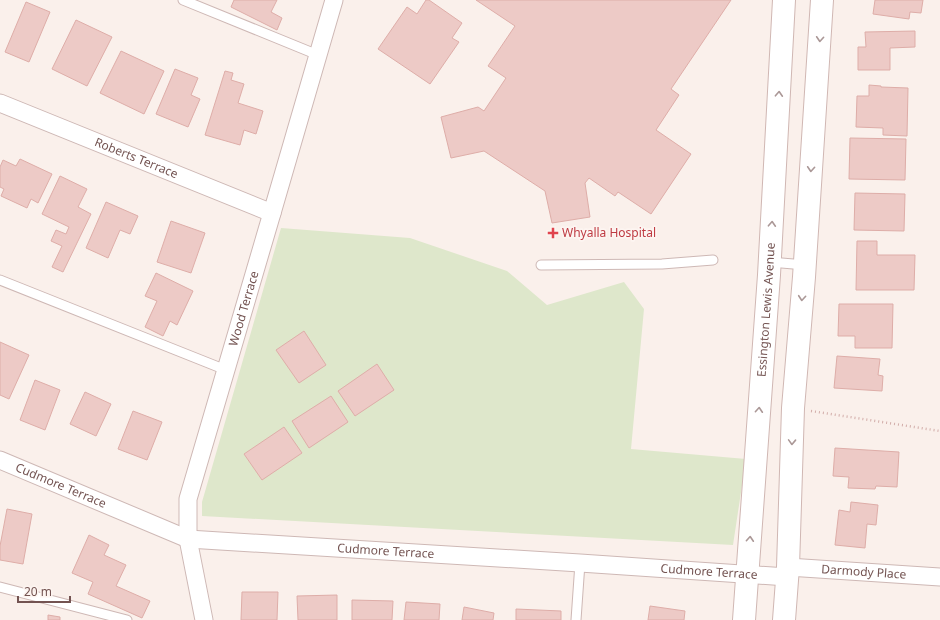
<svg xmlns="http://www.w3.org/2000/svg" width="940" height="620" viewBox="0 0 940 620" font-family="'Noto Sans',sans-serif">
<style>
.green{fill:#dee7cb}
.building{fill:#edcac6;stroke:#deada8}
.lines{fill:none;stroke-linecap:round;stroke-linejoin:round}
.lane-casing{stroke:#ceb8b5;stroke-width:11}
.street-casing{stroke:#ceb8b5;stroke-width:19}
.secondary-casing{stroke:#d0b7b3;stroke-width:24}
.path{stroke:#d2ada9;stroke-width:2.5;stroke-dasharray:1 3;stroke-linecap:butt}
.lane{stroke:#fff;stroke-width:9}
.street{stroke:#fff;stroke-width:17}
.secondary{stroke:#fff;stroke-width:22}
.oneway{stroke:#ab9897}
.health-dot{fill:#e0444e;stroke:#fdf5f1;stroke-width:1.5}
.labels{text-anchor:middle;stroke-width:3.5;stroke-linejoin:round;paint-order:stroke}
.street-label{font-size:12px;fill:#735351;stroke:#fdf5f1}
.health-label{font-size:12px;fill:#be3a42;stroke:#fdf5f1;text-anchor:start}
</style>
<rect width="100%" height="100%" fill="#faf0eb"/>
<!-- green -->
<path class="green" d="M281 228 410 238 507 271 547 305 624 282 644 309 631 449 746 459 733 545 202 516V502Z"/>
<!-- building -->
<g class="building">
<path d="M234 0H277L271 12 282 18 277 30 231 7Z"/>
<path d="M426 0H429L462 23 452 38 459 42 430 84 378 49 407 7 417 14Z"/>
<path d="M476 0H731L671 89 679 95 656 130 691 154 651 214 618 192 615 196 589 178 585 183 590 217 552 223 545 191 484 151 451 158 441 117 478 107 484 111 506 78 488 66 515 26Z"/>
<path d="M875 0H923L921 13 910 12 909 19 873 14Z"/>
<path d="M26 2 50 12 29 62 5 52Z"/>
<path d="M76 20 112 37 87 86 52 69Z"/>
<path d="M915 31V47L890 48V70H858V47H866L865 32Z"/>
<path d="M121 51 164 71 144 114 100 93Z"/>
<path d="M175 69 198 78 191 95 200 99 188 127 156 114Z"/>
<path d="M225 71 233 73 231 80 244 84 238 103 263 111 256 134 244 130 240 145 205 135Z"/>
<path d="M869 85 881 86V87L908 88 907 136 883 135V128L856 127 857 96H869Z"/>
<path d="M850 138 906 139 905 180 849 179Z"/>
<path d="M20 159 52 174 38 203 31 199 27 208 1 196 4 189 0 187V167L3 160 16 166Z"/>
<path d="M60 176 87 189 78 207 91 214 63 272 52 267 62 246 51 241 56 230 66 234 69 227 42 214Z"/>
<path d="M855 193 905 194 904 231 854 230Z"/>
<path d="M106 202 138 216 130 234 120 230 108 258 86 248Z"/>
<path d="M171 221 205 233 191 273 157 262Z"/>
<path d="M857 241H877V255H915L914 290H856Z"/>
<path d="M156 273 193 291 177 325 170 321 163 336 145 327 157 301 145 296Z"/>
<path d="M839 304H893L892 348H855V336H838Z"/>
<path d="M304 331 326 365 299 383 276 350Z"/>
<path d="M0 342 29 355 9 399 0 395Z"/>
<path d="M837 356 880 359 878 375 883 376 882 391 834 388Z"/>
<path d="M377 364 394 390 355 416 338 391Z"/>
<path d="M35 380 60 390 45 430 20 420Z"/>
<path d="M85 392 111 404 96 436 70 424Z"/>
<path d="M331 396 348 422 309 448 292 421Z"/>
<path d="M133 411 162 422 147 460 118 449Z"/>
<path d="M284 427 302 453 262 480 244 454Z"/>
<path d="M835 448 899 452 897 487 876 486 875 489 848 488 849 477 833 476Z"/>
<path d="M851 502 878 505 876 525 867 524 865 548 835 545 839 510 850 512Z"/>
<path d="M7 509 32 514 23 564 0 560V546Z"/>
<path d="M89 535 109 545 104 555 126 565 116 586 150 601 142 618 88 594 93 582 72 573Z"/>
<path d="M242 592H278L277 620H241Z"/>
<path d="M337 595V620H298L297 596Z"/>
<path d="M352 600 393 601 392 620H352Z"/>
<path d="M406 602 440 604 439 620H404Z"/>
<path d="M650 606 685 611 684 620H648Z"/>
<path d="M464 607 494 613 493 620H462Z"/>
<path d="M516 609 561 611V620H516Z"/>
<path d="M48 615 60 617V620H48Z"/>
</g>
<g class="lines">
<!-- lane casing -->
<g class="lane-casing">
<g id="lane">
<path d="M183 0 318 55"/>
<path d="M770 262 805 265"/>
<path d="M541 265 662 264 713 260"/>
<path d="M0 280 226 370"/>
<path d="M0 587 127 620"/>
<path d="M576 620 580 563"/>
</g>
</g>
<!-- street casing -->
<g class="street-casing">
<g id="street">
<path id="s1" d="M0 103 272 213"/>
<path id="s2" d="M0 460 188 539 580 563 787 577"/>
<path id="s3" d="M788 567 940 577"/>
<path id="s4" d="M204 620 188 539V499L272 213 334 0"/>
</g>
</g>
<!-- secondary casing -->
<g class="secondary-casing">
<g id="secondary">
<path id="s5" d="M744 620 769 275 784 0"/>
<path d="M784 620 788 567 793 408 804 277 822 0"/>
</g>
</g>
<!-- path -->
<path class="path" d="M811 411 940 431"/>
<!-- lane -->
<use href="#lane" class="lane"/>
<!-- street -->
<use href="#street" class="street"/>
<!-- secondary -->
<use href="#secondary" class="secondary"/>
</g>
<!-- one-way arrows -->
<defs><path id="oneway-chevron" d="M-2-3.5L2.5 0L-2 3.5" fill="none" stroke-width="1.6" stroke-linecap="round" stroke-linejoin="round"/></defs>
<g class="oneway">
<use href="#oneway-chevron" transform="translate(820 39) rotate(94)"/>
<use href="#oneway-chevron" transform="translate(779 94) rotate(-87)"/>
<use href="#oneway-chevron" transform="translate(811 169) rotate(94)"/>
<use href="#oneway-chevron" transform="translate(772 224) rotate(-87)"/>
<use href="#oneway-chevron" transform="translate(802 298) rotate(95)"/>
<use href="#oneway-chevron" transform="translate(759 410) rotate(-86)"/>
<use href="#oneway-chevron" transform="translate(792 442) rotate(92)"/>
<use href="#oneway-chevron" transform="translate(750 539) rotate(-86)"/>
</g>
<!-- markers -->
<path class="health-dot" d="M551 227h4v4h4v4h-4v4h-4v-4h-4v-4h4z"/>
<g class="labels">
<!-- street labels -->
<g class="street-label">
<text dy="4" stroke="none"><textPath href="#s1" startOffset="147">Roberts Terrace</textPath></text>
<text dy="4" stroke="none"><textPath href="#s4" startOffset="321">Wood Terrace</textPath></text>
<text dy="4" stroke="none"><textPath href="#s5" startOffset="311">Essington Lewis Avenue</textPath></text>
<text dy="4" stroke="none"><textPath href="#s2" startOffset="66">Cudmore Terrace</textPath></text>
<text dy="4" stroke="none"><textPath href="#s2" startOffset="402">Cudmore Terrace</textPath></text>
<text dy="4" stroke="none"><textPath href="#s2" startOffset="726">Cudmore Terrace</textPath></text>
<text dy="4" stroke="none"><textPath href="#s3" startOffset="76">Darmody Place</textPath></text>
</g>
<!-- health labels -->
<g class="health-label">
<text x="562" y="237">Whyalla Hospital</text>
</g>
</g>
<!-- scale -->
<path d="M18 596v6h52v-6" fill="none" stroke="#735351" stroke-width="2"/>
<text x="24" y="596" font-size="12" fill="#735351" stroke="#fdf5f1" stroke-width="3" paint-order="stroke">20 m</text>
</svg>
